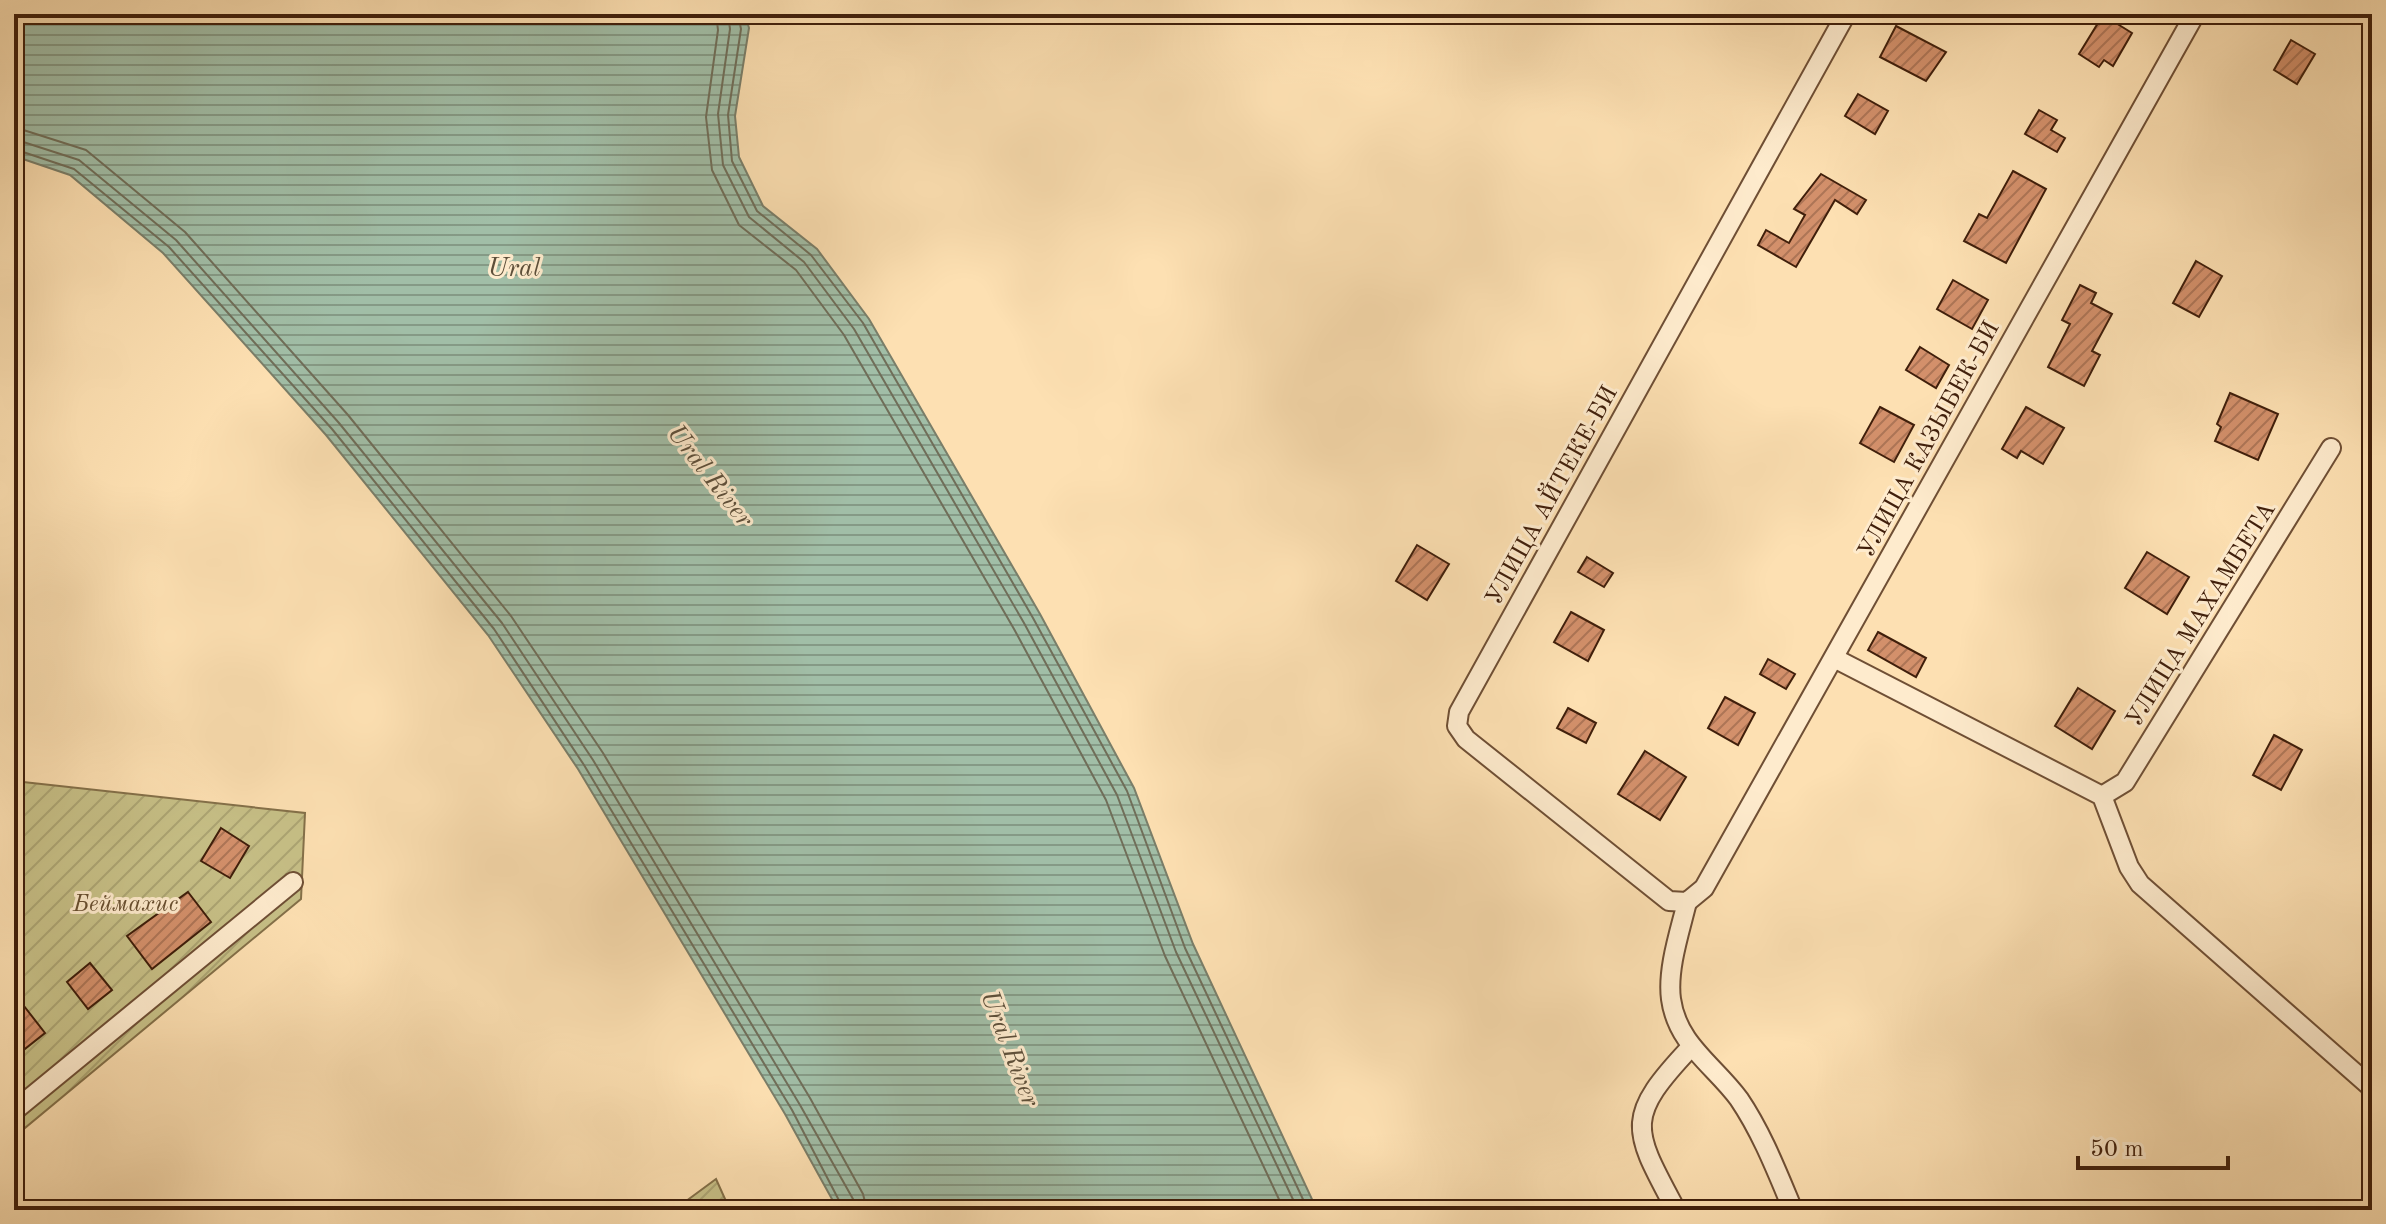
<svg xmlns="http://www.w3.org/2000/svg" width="2386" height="1224" viewBox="0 0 2386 1224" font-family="'Old Standard TT',serif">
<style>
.garden{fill:url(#garden-furrows);stroke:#847049;stroke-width:2}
.water{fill:url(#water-rules);stroke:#7a7e69;stroke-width:2}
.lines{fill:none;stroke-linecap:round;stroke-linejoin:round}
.shore{stroke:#706e59;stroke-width:2}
.building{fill:url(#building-hatch);stroke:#401f0b;stroke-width:2}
.street-casing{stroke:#6f4f35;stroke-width:22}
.street{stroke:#feebcd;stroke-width:18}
.labels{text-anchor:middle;stroke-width:6;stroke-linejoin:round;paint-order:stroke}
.street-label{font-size:24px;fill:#401f0b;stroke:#feebcd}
.park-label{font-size:24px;font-style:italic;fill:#684f30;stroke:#feebcd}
.water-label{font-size:26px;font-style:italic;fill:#5d4f3a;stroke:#feebcd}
</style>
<defs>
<pattern id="garden-furrows" width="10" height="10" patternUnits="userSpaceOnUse" patternTransform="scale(2)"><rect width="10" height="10" fill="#c7c087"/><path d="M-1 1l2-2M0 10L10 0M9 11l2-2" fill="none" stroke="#aca573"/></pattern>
<pattern id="water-rules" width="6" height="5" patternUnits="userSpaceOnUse" patternTransform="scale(2)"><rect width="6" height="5" fill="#a1bea7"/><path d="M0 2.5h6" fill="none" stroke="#859a86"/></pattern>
<pattern id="building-hatch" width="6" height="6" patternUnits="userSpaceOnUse" patternTransform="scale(2)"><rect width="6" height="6" fill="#d3906b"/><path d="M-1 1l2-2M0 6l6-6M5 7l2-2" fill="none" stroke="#ad7556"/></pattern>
</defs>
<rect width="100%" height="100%" fill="#fde0b2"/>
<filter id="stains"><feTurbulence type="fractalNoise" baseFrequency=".0025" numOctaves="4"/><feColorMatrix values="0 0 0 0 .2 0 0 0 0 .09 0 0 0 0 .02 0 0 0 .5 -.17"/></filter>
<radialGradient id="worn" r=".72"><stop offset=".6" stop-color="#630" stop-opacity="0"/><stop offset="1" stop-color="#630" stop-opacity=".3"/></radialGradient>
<!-- garden -->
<g class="garden">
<path d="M14 781 305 813 301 899 14 1137Z"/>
<path d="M716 1179 730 1210H674Z"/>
</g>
<!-- water -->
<path class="water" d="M14 14H745L749 28 735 116 739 157 763 206 817 249 869 319 1040 614 1134 788 1193 944 1317 1210H838L785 1114 578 769 488 635 326 435 163 253 70 175 14 156Z"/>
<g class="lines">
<!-- shore -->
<g class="shore">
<path d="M716 14 718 30 706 117 712 170 739 225 796 270 844 335 1014 629 1106 800 1165 956 1284 1210"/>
<path d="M728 14 730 29 718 114 723 165 749 217 804 262 854 329 1024 623 1117 795 1176 952 1298 1210"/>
<path d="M738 14 741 29 728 115 732 161 757 211 811 255 863 323 1033 618 1127 791 1185 948 1308 1210"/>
<path d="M14 127 86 150 185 232 348 415 511 616 603 753 810 1098 863 1194 867 1210"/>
<path d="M14 139 79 160 176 240 339 423 502 623 593 760 800 1105 853 1199 855 1210"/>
<path d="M14 149 74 169 169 247 332 429 494 629 584 765 792 1110 844 1210"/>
</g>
</g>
<!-- building -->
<g class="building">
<path d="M2103 15 2132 33 2113 66 2104 60 2099 67 2079 54Z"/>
<path d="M1896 26 1946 52 1926 81 1880 57Z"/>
<path d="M2291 40 2315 54 2297 84 2274 70Z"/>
<path d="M1858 94 1888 111 1875 134 1845 116Z"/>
<path d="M2039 110 2057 120 2051 130 2065 138 2057 152 2025 134Z"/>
<path d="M2013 171 2046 189 2006 263 1964 241 1979 214 1987 218Z"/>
<path d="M1821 174 1866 200 1857 214 1835 200 1796 267 1758 245 1766 230 1789 243 1805 215 1794 209Z"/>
<path d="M2196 261 2222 276 2199 317 2173 303Z"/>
<path d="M1953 280 1988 300 1972 329 1937 309Z"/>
<path d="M2080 285 2096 293 2091 303 2112 314 2092 351 2100 355 2084 386 2048 367 2070 324 2062 320Z"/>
<path d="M1920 347 1949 365 1936 388 1906 370Z"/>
<path d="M2230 393 2278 414 2258 460 2215 441 2221 427 2217 424Z"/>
<path d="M1880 407 1914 425 1894 462 1860 443Z"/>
<path d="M2026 407 2064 428 2043 464 2021 451 2017 458 2002 449Z"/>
<path d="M1417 545 1449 564 1427 600 1396 581Z"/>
<path d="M2147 552 2189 577 2167 614 2125 588Z"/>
<path d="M1587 557 1613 573 1604 587 1578 572Z"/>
<path d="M1571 612 1604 630 1588 661 1554 642Z"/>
<path d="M1878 632 1926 658 1916 677 1868 650Z"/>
<path d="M1768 659 1795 674 1786 689 1760 674Z"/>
<path d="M2078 688 2115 711 2092 749 2055 726Z"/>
<path d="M1725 697 1755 713 1738 745 1708 728Z"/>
<path d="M1568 708 1596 723 1586 743 1557 728Z"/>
<path d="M2274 735 2302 750 2281 790 2253 775Z"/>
<path d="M1645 751 1686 777 1660 820 1618 794Z"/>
<path d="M221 828 249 846 230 878 201 861Z"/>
<path d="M188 892 211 922 152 969 127 936Z"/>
<path d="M90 963 112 990 88 1009 67 982Z"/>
<path d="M24 1006 45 1033 21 1052 14 1043V1013Z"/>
</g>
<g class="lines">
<!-- street casing -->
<g class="street-casing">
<g id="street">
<path d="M1846 14 1459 712 1457 726 1466 739 1669 901 1687 902 1704 888 2195 14"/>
<path d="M1834 658 2102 796 2129 867 2140 884 2372 1088"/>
<path d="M2102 796 2125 782 2331 448"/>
<path d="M1687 902C1680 931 1667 969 1671 999 1677 1044 1714 1065 1739 1099 1762 1133 1777 1172 1793 1210"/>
<path d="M14 1111 293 882"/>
<path d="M1676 1210C1632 1128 1624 1118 1691 1047"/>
</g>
</g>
<!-- street -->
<use href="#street" class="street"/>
</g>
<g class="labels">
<!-- street labels -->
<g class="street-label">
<text transform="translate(1928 439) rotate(-61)" y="8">УЛИЦА КАЗЫБЕК-БИ</text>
<text transform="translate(1551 495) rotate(-61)" y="8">УЛИЦА АЙТЕКЕ-БИ</text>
<text transform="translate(2200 614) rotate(-58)" y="8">УЛИЦА МАХАМБЕТА</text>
</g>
<!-- park labels -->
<g class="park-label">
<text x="126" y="911">Беймахис</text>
</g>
<!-- water labels -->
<g class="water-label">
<text x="514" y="276">Ural</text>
<text transform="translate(711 475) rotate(52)" y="9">Ural River</text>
<text transform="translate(1011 1048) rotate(69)" y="9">Ural River</text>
</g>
</g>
<!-- margin -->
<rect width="2386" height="1224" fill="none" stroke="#fde0b2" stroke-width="48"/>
<rect x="16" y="16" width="2354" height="1192" fill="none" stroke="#401f0b" stroke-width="4"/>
<rect x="24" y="24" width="2338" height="1176" fill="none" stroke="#401f0b" stroke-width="2"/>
<!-- scale -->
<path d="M2078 1156v12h150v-12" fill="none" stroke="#401f0b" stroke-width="4"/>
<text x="2090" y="1156" font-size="24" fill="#401f0b" stroke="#feebcd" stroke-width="6" paint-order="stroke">50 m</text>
<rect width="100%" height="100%" filter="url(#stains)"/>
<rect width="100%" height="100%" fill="url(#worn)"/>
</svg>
